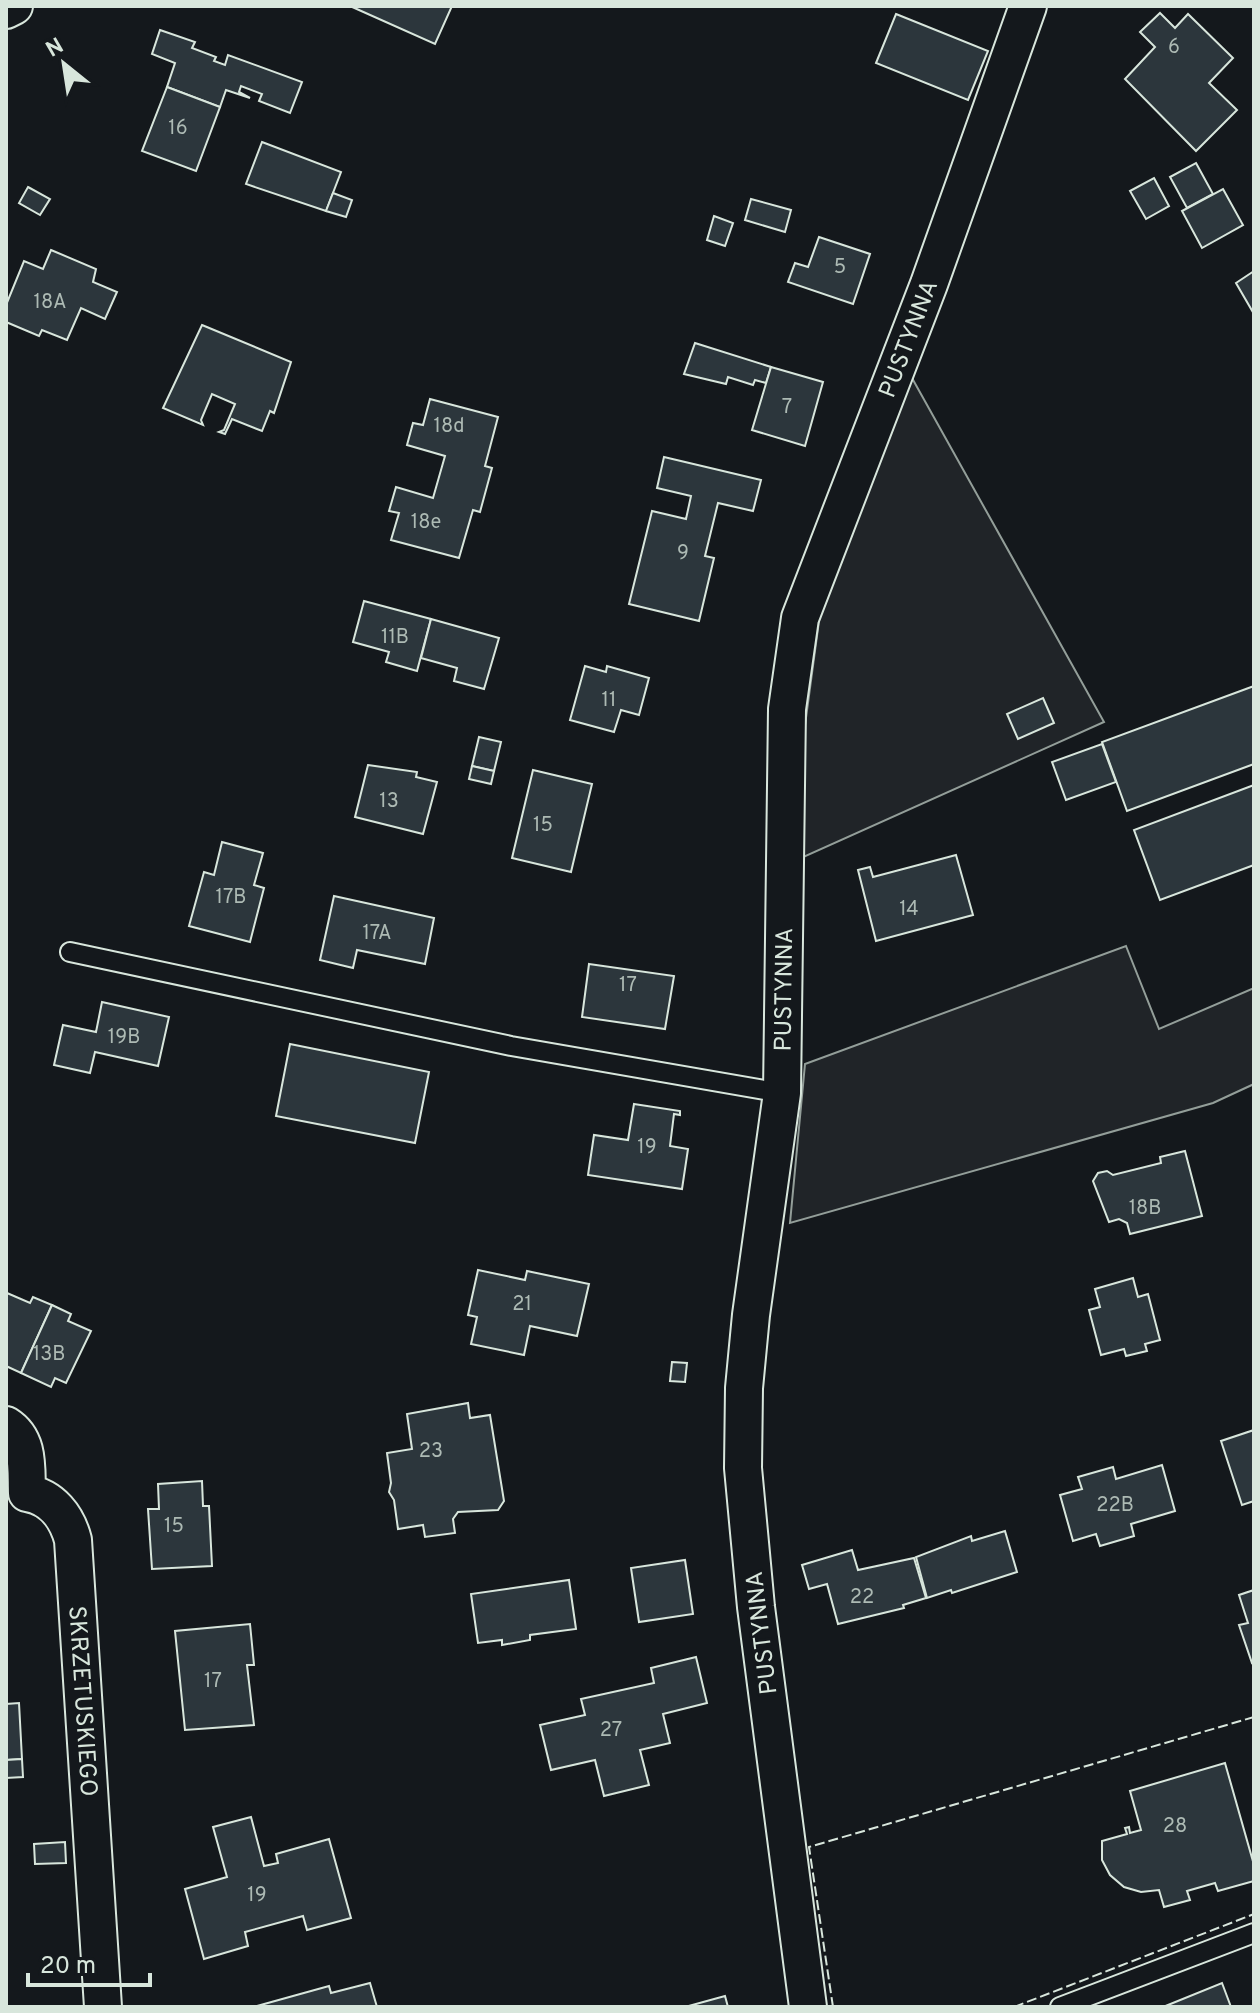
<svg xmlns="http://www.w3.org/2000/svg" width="1260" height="2013" viewBox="0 0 1260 2013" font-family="Overpass,sans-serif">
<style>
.green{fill:#202428;stroke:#939e99;stroke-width:2}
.building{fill:#2c363c;stroke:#d8e6dc;stroke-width:2}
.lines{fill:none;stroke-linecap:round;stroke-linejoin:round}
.service-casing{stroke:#d8e6dc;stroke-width:22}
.minor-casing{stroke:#d8e6dc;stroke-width:40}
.service{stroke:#14181c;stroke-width:18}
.minor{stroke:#14181c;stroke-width:36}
.fence{stroke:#d8e6dc;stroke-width:2;stroke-dasharray:10 4;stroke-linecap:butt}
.labels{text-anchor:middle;stroke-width:6;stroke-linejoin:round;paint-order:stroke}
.number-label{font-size:20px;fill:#adbab4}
.street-label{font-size:24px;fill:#d8e6dc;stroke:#14181c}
</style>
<rect width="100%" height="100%" fill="#14181c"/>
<!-- green -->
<g class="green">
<path d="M912 378 1104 722 799 859 803 740 821 606Z"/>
<path d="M1126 946 1159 1029 1254 988V1084L1213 1103 790 1223 805 1064Z"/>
</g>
<!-- building -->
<g class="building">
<path d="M350 6H452L435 44Z"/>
<path d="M1160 13 1175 28 1188 14 1233 58 1209 83 1237 110 1196 151 1125 79 1155 47 1140 32Z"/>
<path d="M896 14 988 51 968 100 876 63Z"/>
<path d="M160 30 195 42 192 48 216 57 214 61 225 65 228 55 302 82 290 113 259 101 262 94 241 86 239 92 250 98 226 90 220 107 167 87 175 63 152 54Z"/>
<path d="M167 87 220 107 196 171 142 151Z"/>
<path d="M262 142 341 172 326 211 246 184Z"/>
<path d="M1196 163 1213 194 1187 208 1170 177Z"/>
<path d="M1154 178 1169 206 1146 219 1130 191Z"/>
<path d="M28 187 50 199 40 215 19 203Z"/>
<path d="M1223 189 1243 225 1202 248 1182 211Z"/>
<path d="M333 193 352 200 346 217 326 211Z"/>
<path d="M751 199 791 210 785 232 745 220Z"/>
<path d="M714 216 733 223 725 246 707 240Z"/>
<path d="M819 237 870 254 853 304 788 282 795 263 808 267Z"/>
<path d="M51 250 96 269 93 282 117 292 105 319 81 308 67 340 42 330 39 336 6 322V305L24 261 43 269Z"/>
<path d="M1254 271V314L1236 283Z"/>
<path d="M202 325 291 362 274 413 270 411 262 431 232 419 225 434 219 432 224 430 235 404 212 394 201 420 203 425 163 408Z"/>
<path d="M695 343 771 367 766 383 755 380 753 385 728 377 726 384 684 374Z"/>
<path d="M771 367 823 382 805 446 752 430Z"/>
<path d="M430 399 498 417 485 466 492 468 480 512 473 510 459 558 391 540 399 513 389 511 396 487 433 498 445 456 407 445 413 423 423 425Z"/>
<path d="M664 457 761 480 753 511 718 503 705 556 714 558 699 621 629 604 652 511 686 519 691 496 657 488Z"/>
<path d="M364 601 431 619 417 671 386 662 389 652 353 642Z"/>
<path d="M431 619 499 638 484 689 454 681 457 668 421 658Z"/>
<path d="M585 666 606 672 607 666 649 678 639 715 621 710 614 732 570 720Z"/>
<path d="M1254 686V764L1127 811 1102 742Z"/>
<path d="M1043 698 1054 723 1018 739 1007 714Z"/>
<path d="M479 737 501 742 494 771 472 766Z"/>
<path d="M1102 744 1116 782 1066 800 1052 762Z"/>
<path d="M368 765 417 772 416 777 437 782 423 834 355 817Z"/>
<path d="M472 766 494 771 491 784 469 779Z"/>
<path d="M533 770 592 784 571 872 512 858Z"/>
<path d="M1254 785V865L1160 900 1134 830Z"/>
<path d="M222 842 263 853 254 885 264 888 250 942 189 926 204 872 214 875Z"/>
<path d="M956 855 973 915 876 941 858 870 870 867 873 877Z"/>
<path d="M334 896 434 918 425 964 357 950 353 968 320 960Z"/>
<path d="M589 964 674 976 665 1029 582 1017Z"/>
<path d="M102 1002 169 1017 158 1066 95 1052 90 1073 54 1065 63 1025 96 1032Z"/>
<path d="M290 1044 429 1072 415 1143 276 1116Z"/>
<path d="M634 1104 680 1111V1115L674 1114 670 1146 688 1149 682 1189 588 1175 594 1135 628 1140Z"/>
<path d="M1185 1151 1202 1216 1130 1234 1127 1223 1119 1219 1109 1222 1093 1181 1098 1173 1107 1171 1113 1175 1161 1163 1160 1157Z"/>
<path d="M478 1270 525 1280 527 1271 589 1284 577 1336 530 1326 524 1355 471 1344 477 1317 468 1315Z"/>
<path d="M1133 1278 1138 1297 1148 1294 1160 1340 1145 1344 1147 1351 1126 1356 1124 1349 1101 1355 1089 1310 1100 1307 1095 1289Z"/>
<path d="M7 1293 30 1303 33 1297 52 1305 21 1373 6 1366Z"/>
<path d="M52 1305 71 1314 68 1321 91 1331 66 1383 55 1378 51 1387 21 1373Z"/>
<path d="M672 1362 687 1363 685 1382 670 1381Z"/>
<path d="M468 1403 470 1418 490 1415 504 1501 498 1510 458 1512 453 1519 455 1533 425 1537 423 1525 398 1529 394 1500 389 1492 391 1483 387 1453 412 1449 407 1414Z"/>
<path d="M1254 1430V1501L1242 1505 1221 1441Z"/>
<path d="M1162 1465 1175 1511 1131 1524 1134 1536 1100 1546 1096 1534 1073 1541 1060 1495 1082 1489 1078 1477 1113 1467 1116 1479Z"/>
<path d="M202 1481 203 1506H209L212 1566 152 1569 148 1509H159L158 1484Z"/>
<path d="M1005 1531 1017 1572 952 1593 951 1590 927 1598 916 1557 971 1536 972 1541Z"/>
<path d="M852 1550 858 1570 914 1558 926 1598 903 1605 904 1608 838 1624 827 1584 809 1589 802 1565Z"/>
<path d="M685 1560 693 1614 639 1622 631 1568Z"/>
<path d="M569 1580 576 1629 530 1635V1640L502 1645V1640L478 1643 471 1594Z"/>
<path d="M1254 1590V1662L1252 1663 1239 1625 1248 1623 1239 1595Z"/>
<path d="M250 1624 254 1665H247L254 1725 185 1730 175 1631Z"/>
<path d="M696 1657 707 1703 663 1714 670 1743 640 1750 649 1785 604 1796 595 1760 551 1770 540 1725 585 1715 581 1699 654 1683 651 1668Z"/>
<path d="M19 1703 22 1759 6 1760V1704Z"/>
<path d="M22 1759 23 1777 6 1778V1760Z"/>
<path d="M1225 1763 1254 1865V1881L1218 1891 1215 1883 1187 1891 1190 1900 1164 1907 1159 1890 1141 1892 1124 1887 1110 1875 1102 1860V1841L1127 1834 1125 1828 1129 1827 1130 1833 1141 1830 1130 1791Z"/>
<path d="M251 1817 264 1866 278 1863 276 1854 329 1839 351 1918 307 1930 303 1916 245 1932 248 1946 204 1959 185 1889 227 1877 213 1827Z"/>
<path d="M65 1842 66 1863 35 1864 34 1844Z"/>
<path d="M370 1983 377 2007 257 2006 329 1986 331 1993Z"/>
<path d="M1222 1983 1231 2007H1163Z"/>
<path d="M725 1996 728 2007H685Z"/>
</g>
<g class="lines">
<!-- service casing -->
<g class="service-casing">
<g id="service">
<path d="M70 952 511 1046 782 1093"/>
<path d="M1060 2007 1254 1933"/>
</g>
</g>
<!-- minor casing -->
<g class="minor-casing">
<g id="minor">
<path d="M6 10 14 6"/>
<path id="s1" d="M6 1425C30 1440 26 1468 27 1493 52 1497 67 1517 73 1540L103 2007"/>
<path id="s2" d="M808 2007 756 1607 743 1468 744 1388 751 1315 782 1093 787 709 800 618 929 284 1028 6"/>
</g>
</g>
<!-- service -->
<use href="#service" class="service"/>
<!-- minor -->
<use href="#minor" class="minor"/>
<!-- fence -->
<g class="fence">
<path d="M833 2007 809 1847 1254 1717"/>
<path d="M1014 2007 1254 1914"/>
</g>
</g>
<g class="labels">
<!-- number labels -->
<g class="number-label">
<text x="1174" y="53">6</text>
<text x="178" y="134">16</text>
<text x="840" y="273">5</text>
<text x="50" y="308">18A</text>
<text x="787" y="413">7</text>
<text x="449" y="432">18d</text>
<text x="426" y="528">18e</text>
<text x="683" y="559">9</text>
<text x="395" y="643">11B</text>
<text x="609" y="706">11</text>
<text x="389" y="807">13</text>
<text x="543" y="831">15</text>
<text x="231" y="903">17B</text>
<text x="909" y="915">14</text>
<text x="377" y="939">17A</text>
<text x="628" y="991">17</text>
<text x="124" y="1043">19B</text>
<text x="647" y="1153">19</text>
<text x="1145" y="1214">18B</text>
<text x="522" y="1310">21</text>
<text x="49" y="1360">13B</text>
<text x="431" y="1457">23</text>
<text x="1115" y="1511">22B</text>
<text x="174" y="1532">15</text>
<text x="862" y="1603">22</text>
<text x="213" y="1687">17</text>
<text x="611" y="1736">27</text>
<text x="1175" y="1832">28</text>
<text x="257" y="1901">19</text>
</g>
<!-- street labels -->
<g class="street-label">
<text dy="8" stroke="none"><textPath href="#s2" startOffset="1696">PUSTYNNA</textPath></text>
<text dy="8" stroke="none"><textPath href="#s2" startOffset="1024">PUSTYNNA</textPath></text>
<text transform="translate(761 1633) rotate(-97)" y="8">PUSTYNNA</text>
<text dy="8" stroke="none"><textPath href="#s1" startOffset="306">SKRZETUSKIEGO</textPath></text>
</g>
</g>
<!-- border -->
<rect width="1260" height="2013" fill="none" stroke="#d8e6dc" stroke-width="16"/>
<!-- north arrow -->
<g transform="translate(64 64) rotate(330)" stroke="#14181c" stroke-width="6" paint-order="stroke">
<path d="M0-6L14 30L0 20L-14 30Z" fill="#d8e6dc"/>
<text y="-12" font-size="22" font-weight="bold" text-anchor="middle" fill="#d8e6dc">N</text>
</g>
<!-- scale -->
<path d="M28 1973v12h122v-12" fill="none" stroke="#d8e6dc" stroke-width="4"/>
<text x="40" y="1973" font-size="24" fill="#d8e6dc" stroke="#14181c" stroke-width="6" paint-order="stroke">20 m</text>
</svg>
